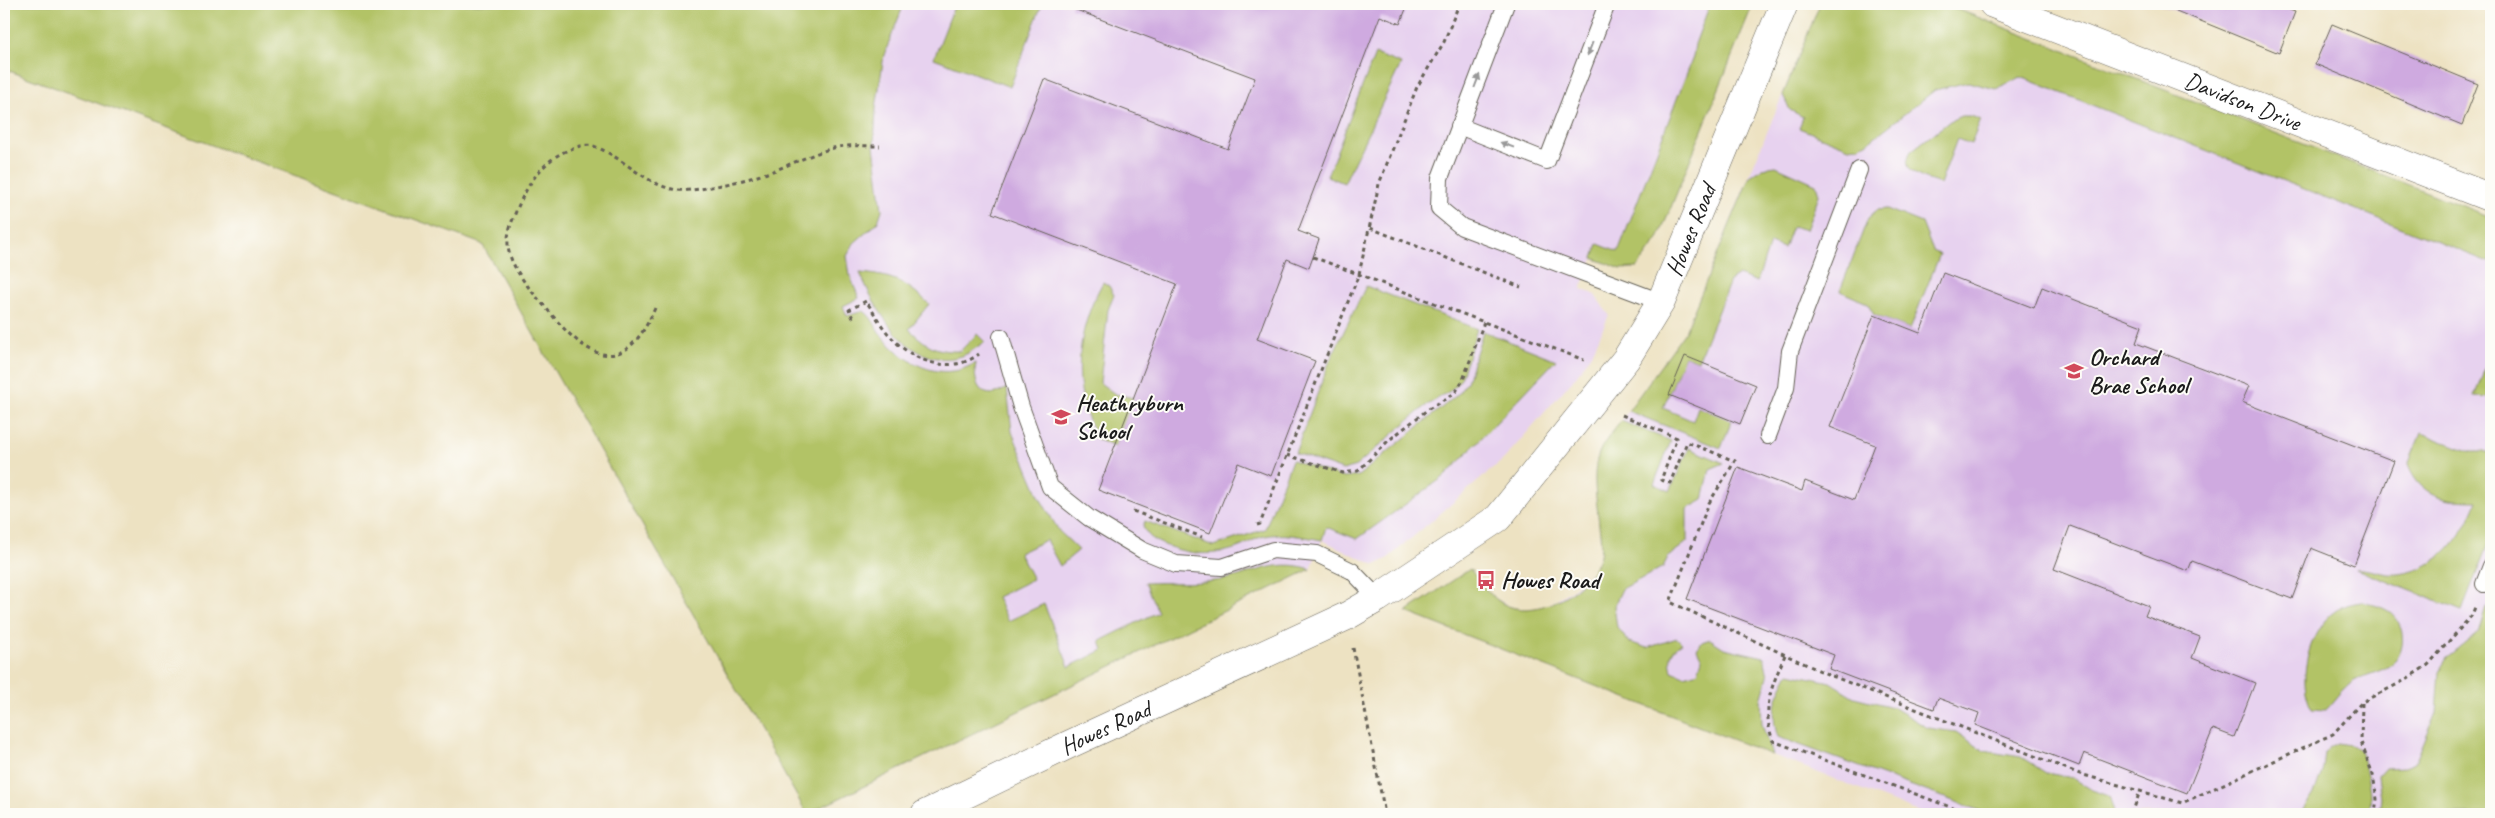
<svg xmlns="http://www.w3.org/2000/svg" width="2495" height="818" viewBox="0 0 2495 818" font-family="Caveat,sans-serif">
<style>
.built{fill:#e7d2ef}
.green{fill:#b2c366;stroke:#677041}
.building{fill:#cfaae0}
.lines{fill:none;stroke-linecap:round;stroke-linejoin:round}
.lane-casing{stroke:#656156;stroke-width:18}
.street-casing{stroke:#656156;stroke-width:29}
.path{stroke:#656156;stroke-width:3;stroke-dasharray:4 4;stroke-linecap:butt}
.lane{stroke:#fff;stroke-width:16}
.street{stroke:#fff;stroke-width:28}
.oneway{fill:#999}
.labels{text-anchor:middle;stroke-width:4;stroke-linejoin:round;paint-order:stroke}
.street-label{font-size:24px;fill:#1c1c1c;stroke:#fdfcf7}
.poi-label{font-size:24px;font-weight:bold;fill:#1c1c1c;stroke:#fdfcf7;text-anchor:start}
</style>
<rect width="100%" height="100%" fill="#fdfcf7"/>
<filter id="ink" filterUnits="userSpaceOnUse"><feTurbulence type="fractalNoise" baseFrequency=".02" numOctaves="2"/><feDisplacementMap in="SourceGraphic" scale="10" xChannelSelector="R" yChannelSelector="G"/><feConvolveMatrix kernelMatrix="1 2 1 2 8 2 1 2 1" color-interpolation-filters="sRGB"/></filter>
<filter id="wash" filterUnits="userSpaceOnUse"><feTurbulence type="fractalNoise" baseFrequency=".0096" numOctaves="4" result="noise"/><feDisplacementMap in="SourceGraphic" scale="20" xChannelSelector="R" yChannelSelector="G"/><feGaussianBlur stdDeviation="1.12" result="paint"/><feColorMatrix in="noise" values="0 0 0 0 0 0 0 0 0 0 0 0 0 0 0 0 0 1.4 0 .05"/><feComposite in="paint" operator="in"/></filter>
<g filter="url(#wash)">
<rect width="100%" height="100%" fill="#ede2c2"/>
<!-- built -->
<g class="built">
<path d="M577 4H1753L1659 237 1637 268 1621 269 1593 259 1581 289 1594 294 1609 315 1593 351 1577 375 1504 459 1387 559 1375 565 1322 540 1311 569 808 814 482 244Z"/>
<path d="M1822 4H1944L2491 217V760L2469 814H1924L1406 612 1470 569 1493 597 1509 606 1526 610 1543 607 1557 599 1573 589 1594 569 1601 552 1595 474 1599 452 1685 332 1819 6Z"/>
</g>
<!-- green -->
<g class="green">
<path d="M4 4H904L884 55 876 108 874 146 882 210 878 222 854 243 847 256 850 276 859 298 843 306 847 316 863 311C873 316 875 328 882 336 899 356 925 375 953 371 960 371 969 366 976 363 972 387 984 403 1007 388L1012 432 1040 498 1059 531 1079 550 1060 566 1046 540 1019 553 1033 579 997 597 1008 621 1044 604 1069 667 1103 650 1100 641 1158 612 1145 583C1168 582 1192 584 1214 581 1251 577 1272 557 1311 569L807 814 482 244 4 69Z"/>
<path d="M955 4H1042L1010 87 934 58Z"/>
<path d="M1710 4H1753L1659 237 1637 268 1621 269 1593 258 1598 244 1618 252 1693 57 1695 44Z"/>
<path d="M1822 4H1944L2491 217V263L2021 77 1996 89 1968 82 1935 90 1867 143 1857 147 1849 148 1799 128 1803 117 1790 110 1783 95 1819 6Z"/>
<path d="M1375 54 1401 64 1344 183 1327 176Z"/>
<path d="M1961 116H1971L1981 120 1971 144 1957 139 1940 184C1924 178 1898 173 1911 151L1950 121Z"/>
<path d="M1776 166 1816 184 1819 195 1806 230 1792 226 1784 248 1770 243 1757 282 1739 275 1730 281 1698 361 1685 356 1663 408 1693 421 1698 407 1732 420 1721 448 1628 411 1685 332 1750 176 1763 168Z"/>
<path d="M1887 209 1922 223 1933 251 1940 254 1910 329 1874 315 1867 303 1840 291 1868 218 1877 210Z"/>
<path d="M860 273C893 276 905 281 929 304L909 329C927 346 936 352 960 351L977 334 985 342C978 346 970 353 962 356 910 372 877 312 860 273Z"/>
<path d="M1103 282 1109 286 1114 295 1108 310 1100 383 1115 394 1134 398 1115 447 1098 440C1070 389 1075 332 1103 282Z"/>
<path d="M1366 286 1477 329 1461 379 1450 391 1424 407 1356 466 1343 470 1295 453 1330 360Z"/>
<path d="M1483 331 1556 360 1445 476 1357 539 1326 527 1322 540C1304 537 1283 532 1265 536 1255 538 1246 545 1237 548 1214 556 1192 555 1170 547 1158 543 1149 539 1143 527L1145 521 1214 546 1265 529 1292 460 1344 478 1358 476 1457 395 1467 382Z"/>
<path d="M2491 353V397L2474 396Z"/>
<path d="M1621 421 1671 441 1654 484 1670 491 1689 448 1724 463 1710 469 1703 500 1687 509V542L1668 557 1663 567 1622 589 1614 606 1617 627 1629 642 1647 648 1677 638 1682 643C1670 650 1669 658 1672 671L1684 676 1698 672 1702 659 1697 649 1702 642 1710 639 1724 648 1764 657 1768 676 1761 700 1762 724 1772 755 1406 612 1470 569C1481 583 1491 599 1508 606 1541 619 1591 587 1600 555 1602 546 1600 534 1599 525 1597 501 1591 475 1599 453 1603 442 1614 431 1621 421Z"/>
<path d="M2421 433 2471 452H2491V536L2462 611 2356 569C2370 568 2385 576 2399 574 2440 569 2463 537 2477 501 2446 501 2420 497 2408 465Z"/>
<path d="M2361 602C2371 604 2381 606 2390 612 2404 623 2407 647 2395 661 2384 673 2362 674 2350 684 2341 691 2334 702 2326 710L2312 709C2295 680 2310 622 2342 607 2348 604 2355 603 2361 602Z"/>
<path d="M2486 607 2491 609V814H2379L2381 798 2378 776 2385 768 2405 767 2415 763 2436 713 2439 671 2447 658 2478 633Z"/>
<path d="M1789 673 1830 682 1854 697 1893 707 1928 728 1956 732 1984 751 2021 757 2046 773 2073 778 2092 790 2109 796 2115 814H1989L1778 737C1769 712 1777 695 1789 673Z"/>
<path d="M2338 743 2350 745 2360 751C2367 772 2372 791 2370 814H2303V811L2314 794 2323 768 2325 754 2330 747Z"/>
</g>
<g id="blocks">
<!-- building -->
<g class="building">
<path d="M1072 4H1408L1400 24 1380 16 1298 231 1319 239 1313 257 1309 268 1287 259 1257 339 1315 361 1271 476 1238 463 1210 533 1098 490 1177 284 992 213 1044 79 1228 149 1255 78 1071 8Z"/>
<path d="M2159 4H2274L2295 12 2279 53Z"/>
<path d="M2332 24 2478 84 2462 125 2315 64Z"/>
<path d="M1943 273 2034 308 2042 287 2142 326 2136 343 2249 386 2242 402 2394 461 2354 565 2311 548 2292 599 2192 561 2188 571 2070 526 2054 569 2149 606 2145 616 2200 637 2192 658 2255 683 2234 737 2213 729 2187 793 2084 753 2079 766 1975 725 1979 713 1938 698 1934 709 1829 669 1834 655 1687 599 1738 467 1802 491 1805 481 1854 500 1875 445 1830 427 1874 315 1920 333Z"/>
<path d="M1685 356 1756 385 1740 424 1669 395Z"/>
</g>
</g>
</g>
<g filter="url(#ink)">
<use href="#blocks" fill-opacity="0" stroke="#656156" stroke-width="1"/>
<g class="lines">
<!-- lane casing -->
<g class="lane-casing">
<g id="lane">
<path d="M1506 4 1440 178 1439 208 1462 227 1661 302"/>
<path d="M1459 126 1547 161 1607 4"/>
<path d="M1001 337 1021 407 1050 487 1089 518 1142 550 1176 564 1222 567 1273 550 1317 554 1352 571 1378 598"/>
<path d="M1768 436 1786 388 1790 351 1859 170"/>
<path d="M2484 584 2491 566"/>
</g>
</g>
<!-- street casing -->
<g class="street-casing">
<g id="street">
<path id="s1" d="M1993 4 2491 198"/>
<path id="s2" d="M925 814 1068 745 1347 616 1378 598 1498 518 1626 359 1661 302 1784 4"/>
</g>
</g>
<!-- path -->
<g class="path">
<path d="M1370 228 1521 287"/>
<path d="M1313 257 1584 360"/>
<path d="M655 308C626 375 592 363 552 315 537 297 509 269 508 245 507 232 512 221 517 209 526 188 539 166 560 154 570 149 585 142 596 147 627 159 653 194 690 190 708 189 750 179 767 173 791 165 814 152 838 147 851 145 867 146 880 146"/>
<path d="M853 318 849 310 866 301C875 314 882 328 893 339 914 362 952 375 979 354"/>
<path d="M1622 415 1677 438 1661 480 1670 483 1687 442 1735 461 1709 503 1670 602 1827 674 2080 774 2182 803 2333 734 2362 702 2400 683 2428 665 2472 615 2475 607"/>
<path d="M1287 455 1343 473 1358 471 1388 441 1427 410 1455 393 1463 380 1484 322"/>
<path d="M1133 511 1202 537"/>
<path d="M1257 525 1260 524 1359 274 1379 184 1417 87 1444 42 1459 4"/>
<path d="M1353 648 1385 814"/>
<path d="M1785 655C1772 686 1761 707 1773 741L1969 814"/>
<path d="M2362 703 2361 742 2373 775 2377 799 2375 814"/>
<path d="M2132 814 2140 791"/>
</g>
<!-- lane -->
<use href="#lane" class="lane"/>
<!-- street -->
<use href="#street" class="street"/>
</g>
<!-- one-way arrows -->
<defs><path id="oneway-solid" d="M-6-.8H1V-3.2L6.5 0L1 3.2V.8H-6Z" transform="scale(1.25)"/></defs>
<g class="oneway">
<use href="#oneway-solid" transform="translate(1590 49) rotate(111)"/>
<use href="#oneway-solid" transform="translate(1477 81) rotate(-69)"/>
<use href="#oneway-solid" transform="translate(1507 145) rotate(-159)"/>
</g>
</g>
<!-- icons -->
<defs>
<g id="school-bare" transform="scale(1.5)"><path d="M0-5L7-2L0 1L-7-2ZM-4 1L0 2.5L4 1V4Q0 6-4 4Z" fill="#d1495b" stroke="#fdfcf7" stroke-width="2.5" paint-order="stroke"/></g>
<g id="bus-bare" transform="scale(1.5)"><path d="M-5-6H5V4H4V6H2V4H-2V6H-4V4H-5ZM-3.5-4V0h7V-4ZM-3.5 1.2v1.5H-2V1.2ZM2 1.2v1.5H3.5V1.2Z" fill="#d1495b" stroke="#fdfcf7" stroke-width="2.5" paint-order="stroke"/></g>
</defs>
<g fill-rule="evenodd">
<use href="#school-bare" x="2074" y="371"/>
<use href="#school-bare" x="1061" y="417"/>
<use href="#bus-bare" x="1486" y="580"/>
</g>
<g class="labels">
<!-- street labels -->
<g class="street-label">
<text dy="8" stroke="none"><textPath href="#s1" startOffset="268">Davidson Drive</textPath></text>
<text dy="8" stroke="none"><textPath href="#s2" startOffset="995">Howes Road</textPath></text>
<text dy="8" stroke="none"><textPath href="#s2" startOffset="200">Howes Road</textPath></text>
</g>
<!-- poi labels -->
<g class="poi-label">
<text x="2089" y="365">Orchard<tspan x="2089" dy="28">Brae School</tspan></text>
<text x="1076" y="411">Heathryburn<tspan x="1076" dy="28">School</tspan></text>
<text x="1501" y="588">Howes Road</text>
</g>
</g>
<!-- margin -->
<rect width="2495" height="818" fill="none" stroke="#fdfcf7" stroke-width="20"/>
</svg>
